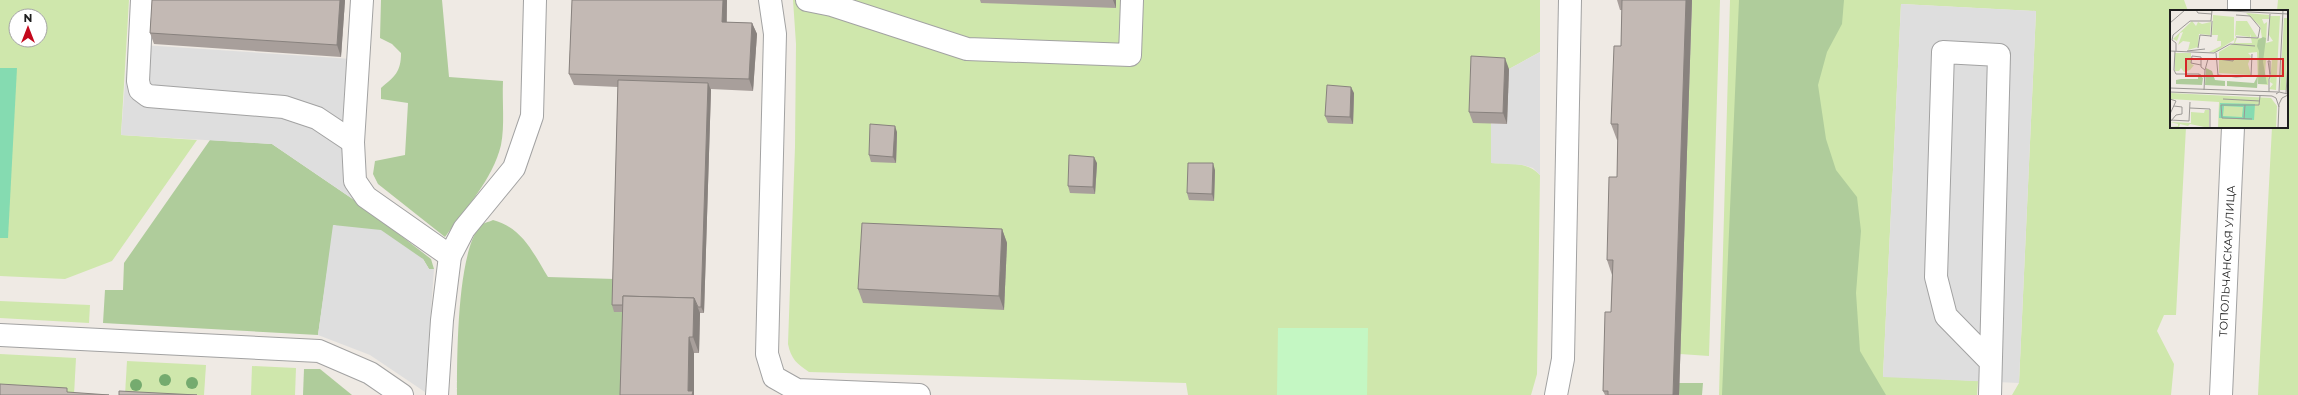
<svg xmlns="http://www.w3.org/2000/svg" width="2298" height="395" viewBox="0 0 2298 395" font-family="Montserrat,sans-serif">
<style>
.grass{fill:#cfe7ac;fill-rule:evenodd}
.forest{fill:#afcc9b}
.park{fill:#c4f7c3}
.pitch{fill:#85dbb1}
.parking{fill:#dedede}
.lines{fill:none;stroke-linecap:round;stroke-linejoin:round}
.minor-casing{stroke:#a2a2a2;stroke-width:24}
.minor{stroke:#fff;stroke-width:22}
.tree{fill:#75ab6f}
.wall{fill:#a89f9b}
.shaded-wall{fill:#88827e}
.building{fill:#c3b9b4;stroke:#88827e}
.labels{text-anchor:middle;stroke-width:4;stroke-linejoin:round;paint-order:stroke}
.street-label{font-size:11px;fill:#1e1e1e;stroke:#fff}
.inset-road{fill:none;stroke:#9b9895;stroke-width:1}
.view{fill:#d62828;fill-opacity:0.15;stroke:#d62828;stroke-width:2}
.inset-edge{fill:none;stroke:#1e1e1e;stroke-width:2}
</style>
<rect width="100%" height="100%" fill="#efeae4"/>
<!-- grass -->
<g class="grass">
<path d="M0 0H129L121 135 197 140 112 261 65 279 0 276ZM16 16H40V40H16Z"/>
<path d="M793 0H1540V52L1509 69 1475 68 1491 124V163C1508 164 1528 161 1540 175L1537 374 1531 395H1188L1186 383 809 372C797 364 791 359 788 344L795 147 796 44Z"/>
<path d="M1692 0H1720L1709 356 1680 354Z"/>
<path d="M1730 0H2184L2188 11H2171V127H2186L2176 315H2164L2157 331 2174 364 2171 395H2012L2019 383 2036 11 1901 4 1883 376 1978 381 1977 395H1719Z"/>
<path d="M2278 0H2298V395H2258L2272 127H2287V11H2277Z"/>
<path d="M0 301 90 305 89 323 0 318Z"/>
<path d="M0 354 76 358 74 395 0 392Z"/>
<path d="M127 361 206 365 204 395H125Z"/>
<path d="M252 366 296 368 295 395H251Z"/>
</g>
<!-- forest -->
<g class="forest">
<path d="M381 0H442L449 77 503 81C502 101 505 126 501 145 493 179 465 209 445 237L378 184 373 174 375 161 405 155 408 103 381 99V88C395 76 401 72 401 53L392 44 380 38Z"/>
<path d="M1739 0H1844L1842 24 1827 52 1818 85 1826 139 1836 170 1857 197 1861 231 1856 293 1860 351 1886 395H1722Z"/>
<path d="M210 140 272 144 360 204 431 259 434 269H429L423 259 334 225 318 335 103 323 105 290H123L124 263Z"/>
<path d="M493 220C523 228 533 253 548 277L615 279 629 312 627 395H457C457 356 457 257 479 227 482 223 489 222 493 220Z"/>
<path d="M304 369H320L352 395H303Z"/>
<path d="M1679 383H1703L1702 395H1679Z"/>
</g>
<!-- park -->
<path class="park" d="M1278 328H1368L1367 395H1277Z"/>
<!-- pitch -->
<path class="pitch" d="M0 68H17L8 238H0Z"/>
<!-- parking -->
<g class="parking">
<path d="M1901 4 2036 11 2019 383 1883 377Z"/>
<path d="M128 44 367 60 360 204 272 144 121 135Z"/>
<path d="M1540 52V175L1533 168 1523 165 1491 163V124H1507L1509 69Z"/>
<path d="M333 225 381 230 423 259 429 269H434L425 392 370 355 318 335Z"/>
</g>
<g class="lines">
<!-- minor casing -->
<g class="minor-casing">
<g id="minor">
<path d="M142 0 138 81 140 90 148 96 284 107 317 118 353 142"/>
<path d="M362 0 353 142 355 181 366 197 450 256"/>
<path d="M770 0 775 34 767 354 774 377 797 390 919 395"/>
<path d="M807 0 832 5 967 49 1130 55 1132 0"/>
<path d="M2239 11V0"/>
<path d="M0 335 319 351 370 373 402 395"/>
<path d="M437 395 442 320 450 256 464 229 514 168 532 116 535 0"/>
<path d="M1556 395 1563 359 1570 0"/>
<path d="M1990 395 1999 55 1943 52 1936 277 1946 316 1990 361"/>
<path d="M2221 395 2233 127"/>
</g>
</g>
<!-- minor -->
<use href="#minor" class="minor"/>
</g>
<!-- trees -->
<g class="tree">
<circle cx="165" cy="380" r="6"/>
<circle cx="192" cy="383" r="6"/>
<circle cx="136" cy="385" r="6"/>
</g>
<!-- wall -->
<g class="wall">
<path d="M152 0H345L341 57 154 44 150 33Z"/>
<path d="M572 0H727V22L752 23 757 34 753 91 711 89 704 313H700L699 353H694V395H620L623 312H614L612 305 618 87 574 85 569 74Z"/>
<path d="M980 0H1116V8L981 3Z"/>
<path d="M1617 0H1692L1679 395H1605L1603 391 1611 312 1612 275 1607 260 1617 177 1618 140H1617L1611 124 1621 46 1622 10H1620Z"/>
<path d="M1509 69 1507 124 1473 123 1469 112Z"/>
<path d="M1354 93 1353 124 1328 123 1325 116Z"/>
<path d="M897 132 896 163 871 162 869 155Z"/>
<path d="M1097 163 1095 194 1070 193 1068 186Z"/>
<path d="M1215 170 1214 201 1189 200 1187 193Z"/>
<path d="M1002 229 1007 243 1004 310 863 303 858 289Z"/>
</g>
<!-- shaded-wall -->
<g class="shaded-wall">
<path d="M340 0H345L341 57 337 45Z"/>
<path d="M723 0H727L726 33 722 22Z"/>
<path d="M1113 0H1116V8Z"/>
<path d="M1686 0H1692L1679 395H1673Z"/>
<path d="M752 23 757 34 753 91 749 79Z"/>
<path d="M1505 58 1509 69 1507 124 1503 113Z"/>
<path d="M708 83 711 90 704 313 701 307Z"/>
<path d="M1351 87 1354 93 1353 124 1350 117Z"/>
<path d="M895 126 897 132 896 163 893 157Z"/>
<path d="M1094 157 1097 163 1095 194 1093 187Z"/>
<path d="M1213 163 1215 170 1214 201 1212 194Z"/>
<path d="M1002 229 1007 243 1004 310 999 296Z"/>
<path d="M694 298 700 313 699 353 693 337Z"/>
<path d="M689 337 694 353V395H689L688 391Z"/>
</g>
<!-- building -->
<g class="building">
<path d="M152 0H340L337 45 150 33Z"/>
<path d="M572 0H723L722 22 752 23 749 79 569 74Z"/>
<path d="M1622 0H1686L1673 395H1608V391H1603L1605 312H1611L1613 260H1607L1609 177H1617L1618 124H1611L1614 46H1621Z"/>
<path d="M1471 56 1505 58 1503 113 1469 112Z"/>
<path d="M618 80 708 83 701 307H698L694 298 623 296V305H612Z"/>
<path d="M1327 85 1351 87 1350 117 1325 116Z"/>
<path d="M870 124 895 126 893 157 869 155Z"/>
<path d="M1069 155 1094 157 1093 187 1068 186Z"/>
<path d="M1188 163H1213L1212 194 1187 193Z"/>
<path d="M862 223 1002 229 999 296 858 289Z"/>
<path d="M623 296 694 298 693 337H689L688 391H693L692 395H620Z"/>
<path d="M0 384 67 388V392L109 395H0Z"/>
<path d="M119 391 197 395H119Z"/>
</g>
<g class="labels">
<!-- street labels -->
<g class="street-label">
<text transform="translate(2227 261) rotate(-87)" y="4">ТОПОЛЬЧАНСКАЯ УЛИЦА</text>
</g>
</g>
<!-- overview -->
<g transform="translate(2170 10)">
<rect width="118" height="118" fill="#efeae4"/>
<path d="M64 2V30L45 42H39L51 36V31H47L48 25H42L43 5 64 7ZM76 3 99 5V9H92L94 14 97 12 96 33 103 31 99 25 100 6H110L106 80 99 79 103 74 100 72 102 49H96L95 65H99L98 75 88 74 87 42 78 43 81 46 78 54 81 65 49 63V42L64 33 65 28H67L65 33H82L81 28H92L90 16ZM114 8H118L116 80H110ZM22 11 26 16 28 12 32 14 41 12 40 25 29 24 28 37 18 40 20 32 13 31 8 35 13 22 10 23 7 31 3 29ZM66 11H77L87 27H81L80 24V27L66 25 65 27ZM5 43H21V54L24 55 20 60 14 62 11 58 9 61H5ZM0 83 101 88 107 96 106 118H48L49 92 0 89ZM35 100H39V118L20 114 18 116 10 114 9 117 0 116H8V114L0 112 21 113V102L34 103Z" fill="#cfe7ac"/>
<path d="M93 27 96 28 93 52 97 74H88L89 41 87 36 88 30ZM36 58 42 61 45 70 55 71V76L35 75ZM28 64 33 68 32 75 6 74V70L11 69H28ZM88 65 87 78 57 76V71L84 73Z" fill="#afcc9b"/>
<path d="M50 93 85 94 84 110 49 108ZM54 96 73 97 72 107 53 106Z" fill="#85dbb1" fill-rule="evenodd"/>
<path class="inset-road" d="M26 0 28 3 42 4M42 0 118 4M66 5 80 6 90 18 88 28 66 27M0 13 15 0M41 27 42 11M98 31 100 4M28 38 30 25 41 26M0 41 44 43 60 34 85 36M5 41 4 60 6 64H29L34 67M6 41V33L2 30 3 25 20 11H41L42 0M17 41 35 39M46 43 48 65 66 67 81 66 82 44M48 49 63 51 64 48M31 55 21 53 22 46 31 47V57L35 60M0 78 108 82M34 80 35 60 38 49M0 82 102 86 106 88 109 97M99 82V69L100 67V51H98L100 64M109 82 113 0M106 84 109 82 118 84M116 84 118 51M0 89 6 91 0 104M53 89 90 91M20 98 40 99V118M74 109 75 95M82 109 52 108 51 95H89L90 86M0 110 19 111 20 92M1 111 6 105 12 104V97L4 96M9 118H27M108 118 109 94 112 88 118 85"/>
<path class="view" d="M16 49H113V66H16Z"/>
<rect width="118" height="118" class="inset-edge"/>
</g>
<!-- north arrow -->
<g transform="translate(28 28)"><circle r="19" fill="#ffffff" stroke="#a5a5a5"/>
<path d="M0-3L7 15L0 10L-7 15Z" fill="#c4081c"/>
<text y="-6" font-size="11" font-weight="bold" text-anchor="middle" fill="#1e1e1e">N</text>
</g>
</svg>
